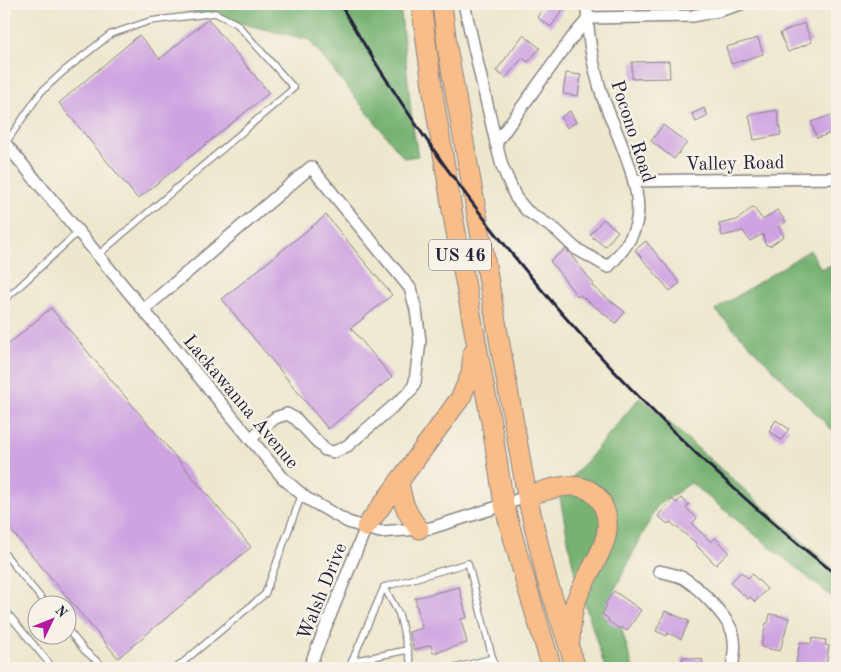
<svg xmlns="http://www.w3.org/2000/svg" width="841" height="672" viewBox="0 0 841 672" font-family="'Old Standard TT',serif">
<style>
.forest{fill:#77b272;stroke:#4c6a56}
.building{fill:#cea3e1}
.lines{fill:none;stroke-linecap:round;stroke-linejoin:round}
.service-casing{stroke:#888484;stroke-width:8}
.minor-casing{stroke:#888484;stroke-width:14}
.trunk-casing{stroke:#888484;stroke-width:21}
.service{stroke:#fff;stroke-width:5.5}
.minor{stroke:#fff;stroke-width:11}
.trunk{stroke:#f8bd89;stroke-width:19}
.rail{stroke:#22223b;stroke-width:3}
.labels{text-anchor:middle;stroke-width:5;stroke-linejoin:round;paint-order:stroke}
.shield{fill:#f7f3e8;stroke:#62616f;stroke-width:1}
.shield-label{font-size:18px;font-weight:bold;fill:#22223b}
.street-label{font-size:19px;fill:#22223b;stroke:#f7f3e8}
</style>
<rect width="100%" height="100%" fill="#f7f3e8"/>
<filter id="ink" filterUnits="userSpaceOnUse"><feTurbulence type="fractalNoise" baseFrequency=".02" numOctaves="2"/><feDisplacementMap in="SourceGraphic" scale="10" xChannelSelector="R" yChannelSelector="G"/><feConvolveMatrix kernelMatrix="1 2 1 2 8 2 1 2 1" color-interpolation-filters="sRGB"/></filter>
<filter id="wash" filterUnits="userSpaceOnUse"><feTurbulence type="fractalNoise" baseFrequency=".0096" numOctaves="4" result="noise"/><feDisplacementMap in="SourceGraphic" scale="20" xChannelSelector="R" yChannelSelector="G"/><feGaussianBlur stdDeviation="1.12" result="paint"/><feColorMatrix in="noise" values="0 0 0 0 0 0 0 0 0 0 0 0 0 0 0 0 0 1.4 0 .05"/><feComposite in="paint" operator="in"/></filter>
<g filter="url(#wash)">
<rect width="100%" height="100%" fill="#ede7ce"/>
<!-- forest -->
<g class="forest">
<path d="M168 4H400L412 121 418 156 404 158 309 40 170 6Z"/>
<path d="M810 250 821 269 837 263V435L715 310Z"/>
<path d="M640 397 837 572V601L691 483 657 506 612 595 633 668H605L573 566 558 487H564Z"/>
</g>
<g id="blocks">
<!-- building -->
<g class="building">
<path d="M546 4H555L563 9 551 27 537 17Z"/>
<path d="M208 19 269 93 138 199 59 103 139 35 160 59Z"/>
<path d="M804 23 812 42 788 52 780 33Z"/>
<path d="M523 35 540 48 528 62 522 58 506 78 496 71Z"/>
<path d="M758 38 763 54 731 64 726 47Z"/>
<path d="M669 61 670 78 632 79V62Z"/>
<path d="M566 73 581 75 578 96 563 94Z"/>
<path d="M704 108 708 116 696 122 692 114Z"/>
<path d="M777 110 781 135 754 140 749 115Z"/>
<path d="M570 111 576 122 567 128 561 117Z"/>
<path d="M834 114 837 123V131L817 138 811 122Z"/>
<path d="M663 125 687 143 674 159 651 141Z"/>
<path d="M753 207 763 220 777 210 786 222 778 227 784 236 770 246 765 244 763 234 750 241 743 231 722 236 719 224 737 220Z"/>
<path d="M326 215 392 295 351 328 392 377 328 429 222 299Z"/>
<path d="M603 219 618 231 605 247 590 235Z"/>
<path d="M646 241 680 283 670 291 635 250Z"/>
<path d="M566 249 594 284 592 286 625 312 616 323 580 295 578 297 550 261Z"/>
<path d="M51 308 251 547 118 658 4 522V348Z"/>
<path d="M776 420 789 429 781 440 769 431Z"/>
<path d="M681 498 689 505 686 508 697 518 692 524 711 542 715 538 729 552 716 565 695 544 696 543 670 522 668 524 658 516 672 499 677 503Z"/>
<path d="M741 572 748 578 752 574 767 589 755 602 750 597 748 599 730 583Z"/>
<path d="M459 587 467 618 461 619 467 643 433 653 431 645 414 650 409 632 422 628 415 598Z"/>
<path d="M614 591 641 610 627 631 621 627 620 629 608 621 609 619 602 614 607 605 605 604Z"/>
<path d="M665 611 689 621 681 639 668 633 667 636 656 631Z"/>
<path d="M770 614 789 618 780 651 761 647 766 623H768Z"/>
<path d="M812 638 826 640 825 645 829 646 826 665 819 664 818 667 796 663 800 642 811 644Z"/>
<path d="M683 657 703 660 701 668H681Z"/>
</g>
</g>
</g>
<g filter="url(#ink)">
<use href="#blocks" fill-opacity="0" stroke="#888484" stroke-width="1"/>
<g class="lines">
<!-- service casing -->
<g class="service-casing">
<g id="service">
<path d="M5 144 41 92 64 71 111 34 150 21 215 13 237 24 294 88 98 255"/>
<path d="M4 300 19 287 78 232"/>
<path d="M4 553 46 604"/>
<path d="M384 587 399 614 412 668"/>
<path d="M4 609 53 668"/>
<path d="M68 630 85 651 105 668"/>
<path d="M352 661 408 650"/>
<path d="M176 668 265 594 302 494"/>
<path d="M349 668 384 587 468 563 495 668"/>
<path d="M455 668 493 658"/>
</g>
</g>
<!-- minor casing -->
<g class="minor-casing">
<g id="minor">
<path d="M464 4 496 143 502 166 516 198 527 211 556 230 575 248 608 267C621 253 634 238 637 219 643 185 615 131 603 98 593 67 587 36 587 4"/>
<path d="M4 142 283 478 306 498 348 522 380 532 431 528 504 505 527 496"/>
<path d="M496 143 571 39 589 18 693 16 718 11 741 4"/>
<path d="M634 181 837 178"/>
<path d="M143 310 311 167 410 288 416 310 420 341 415 382 411 391 347 446 334 452 325 450 296 419 287 414 275 418 250 439"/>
<path d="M659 571C667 573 678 575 685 579 699 588 728 617 733 634 736 645 734 657 732 668"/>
<path d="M309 668 366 527"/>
</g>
</g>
<!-- trunk casing -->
<g class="trunk-casing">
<g id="trunk">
<path d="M421 4 433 93 453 216 493 433 504 505 527 587 552 668"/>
<path d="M442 4 448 52 527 496 547 580 576 668"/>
<path d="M399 481C402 502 406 513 419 529"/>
<path d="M527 496C541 492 558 485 573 486 603 487 613 519 604 543 596 564 583 582 575 603 571 615 571 628 570 641"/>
<path d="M366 527 461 397 471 374 473 353"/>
</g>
</g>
<!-- service -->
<use href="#service" class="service"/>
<!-- minor -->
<use href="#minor" class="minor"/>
<!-- trunk -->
<use href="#trunk" class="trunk"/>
<!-- rail -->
<path class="rail" d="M340 4C446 186 581 351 738 492 770 521 803 549 837 575"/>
</g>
</g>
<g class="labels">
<!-- shield labels -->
<rect class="shield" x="429" y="239.5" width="62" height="31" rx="4"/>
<g class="shield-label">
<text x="460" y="261">US 46</text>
</g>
<!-- street labels -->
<g class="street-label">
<text transform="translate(634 131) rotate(72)" y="7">Pocono Road</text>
<text transform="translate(735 162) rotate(-1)" y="7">Valley Road</text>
<text transform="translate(242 401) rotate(50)" y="7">Lackawanna Avenue</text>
<text transform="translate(321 591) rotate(-68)" y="7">Walsh Drive</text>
</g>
</g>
<!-- margin -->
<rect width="841" height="672" fill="none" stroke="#f7f3e8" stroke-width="20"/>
<!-- north arrow -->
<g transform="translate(52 620) rotate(47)"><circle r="24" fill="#f7f3e8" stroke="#a29fa3"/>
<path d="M0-4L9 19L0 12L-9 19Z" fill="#b5179e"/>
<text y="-8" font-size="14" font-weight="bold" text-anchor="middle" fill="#22223b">N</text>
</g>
</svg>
